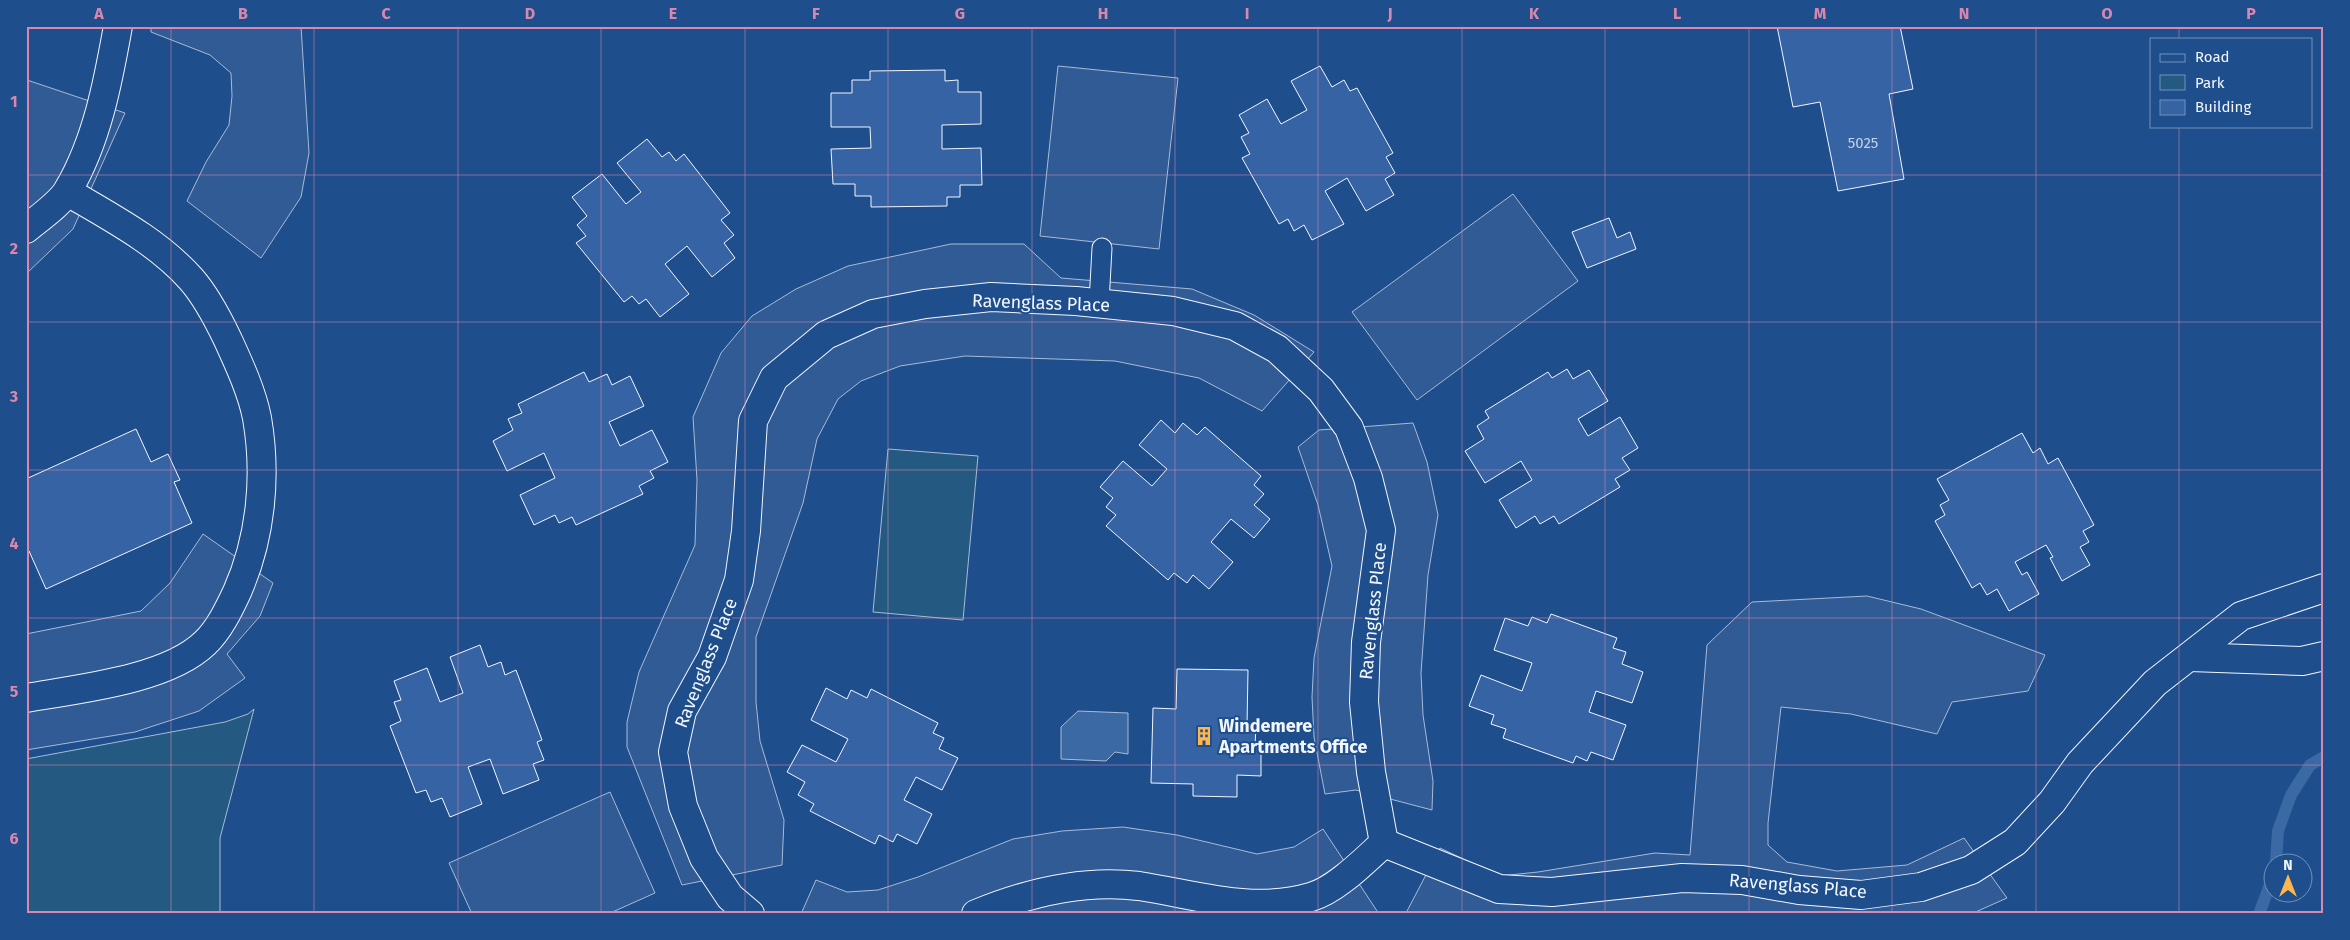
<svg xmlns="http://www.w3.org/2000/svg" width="2350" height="940" viewBox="0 0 2350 940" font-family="'Fira Sans',sans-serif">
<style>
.green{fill:#245a82;stroke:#a8bbd7}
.parking{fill:#305b95;stroke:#a8bbd7}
.water{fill:#3b69a3;stroke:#a8bbd7}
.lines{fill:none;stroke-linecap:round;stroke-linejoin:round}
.stream{stroke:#3b69a3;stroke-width:12}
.building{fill:#3563a3;stroke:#f2f6ff}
.lane-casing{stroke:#f2f6ff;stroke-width:21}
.street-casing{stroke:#f2f6ff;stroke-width:30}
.lane{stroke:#1f4e8c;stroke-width:19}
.street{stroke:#1f4e8c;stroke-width:28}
.grid{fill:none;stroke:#da87ad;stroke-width:1;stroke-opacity:0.55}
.labels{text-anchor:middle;stroke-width:4;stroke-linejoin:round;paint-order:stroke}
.number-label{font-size:15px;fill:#c3d1e8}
.street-label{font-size:18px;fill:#f2f6ff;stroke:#1f4e8c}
.poi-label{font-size:18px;font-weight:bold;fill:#f2f6ff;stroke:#1f4e8c;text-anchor:start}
.neatline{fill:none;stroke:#da87ad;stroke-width:2}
.grid-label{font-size:16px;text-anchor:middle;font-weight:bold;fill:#da87ad}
</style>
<rect width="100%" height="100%" fill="#1f4e8c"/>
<!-- green -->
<g class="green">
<path d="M888 449 978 456 963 620 873 612Z"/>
<path d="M254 709 220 838V914H26V759L225 722 248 714Z"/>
</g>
<!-- parking -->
<g class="parking">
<path d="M151 26H301L309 153 301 197 261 258 187 201 206 162 229 125 232 96 231 73 210 55 151 32Z"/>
<path d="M1058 66 1178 78 1159 249 1040 236Z"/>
<path d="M27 80 125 113 73 229 26 274Z"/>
<path d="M1513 194 1578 281 1417 400 1352 312Z"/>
<path d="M951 244H1024L1061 278 1192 289 1254 315 1314 352 1262 411 1199 378 1115 361 965 356 900 366 861 381 838 399 817 439 803 503 756 637V702L760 741 784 820 782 865 682 885 627 747V722L639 672 695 545 697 480 693 417 721 353 752 316 796 289 848 266Z"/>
<path d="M1413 423 1427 462 1438 515 1428 575 1421 673 1423 715 1433 781 1432 810 1356 790 1325 794 1314 737 1312 697 1314 658 1332 566 1318 505 1298 447 1319 430Z"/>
<path d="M203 534 273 583 260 616 227 654 245 678 199 711 135 732 26 750V634L141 611 170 583Z"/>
<path d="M1867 596 1921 609 2045 655 2028 691 1952 702 1937 734 1851 714 1781 707 1768 823V845L1787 862 1837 871 1907 865 1964 838 2007 898 1971 914 1406 913 1440 848 1499 876 1538 872 1655 853 1690 855 1707 645 1752 602Z"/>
<path d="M610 792 655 893 608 914H472L449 863Z"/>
<path d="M1123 827 1177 835 1257 854 1294 847 1323 829 1379 914H801L816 880 847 892 878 890 918 877 1013 839 1062 831Z"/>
</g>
<!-- water -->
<path class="water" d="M1078 711 1128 713V754L1115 752 1106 761 1061 759V727Z"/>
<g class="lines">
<!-- stream -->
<g class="stream">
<path d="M2276 862 2278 831 2291 795 2310 765 2324 757"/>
<path d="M2259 914 2272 879"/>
</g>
</g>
<!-- building -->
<g class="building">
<path d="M1777 26H1900L1913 89 1889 94 1904 179 1838 191 1820 102 1793 107Z"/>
<path d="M1320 66 1332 87 1344 80 1350 91 1357 88 1393 153 1386 157 1395 173 1385 179 1394 195 1366 211 1347 178 1325 191 1344 224 1312 240 1304 225 1294 231 1288 219 1279 224 1242 158 1250 154 1241 137 1249 133 1239 115 1267 99 1281 124 1307 110 1291 81Z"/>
<path d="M945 70V81L958 80V92H981V124L942 125V149L981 148 982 185H960V197H947V206L871 207V196H855V184H833L831 149 871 148 870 127H831V93H852V80H870V71Z"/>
<path d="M647 139 662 157 669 152 676 161 684 154 730 213 721 220 734 235 724 243 735 258 712 277 687 246 665 264 689 294 660 317 646 299 639 304 632 296 624 302 576 243 586 236 577 225 587 216 572 197 602 174 626 204 641 192 617 163Z"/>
<path d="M1609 218 1617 238 1630 232 1636 249 1587 268 1572 232Z"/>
<path d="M1567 369 1573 379 1589 370 1608 401 1578 419 1588 436 1620 417 1638 448 1622 458 1630 470 1615 479 1620 487 1559 524 1554 516 1540 524 1535 516 1516 528 1499 500 1532 480 1521 461 1485 483 1465 451 1484 439 1477 426 1489 418 1485 411 1548 372 1552 378Z"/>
<path d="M584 372 589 382 607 374 612 385 630 376 644 406 609 422 620 446 652 430 668 462 650 471 654 478 639 486 643 494 576 525 572 517 559 523 555 515 534 525 520 495 555 478 544 453 507 471 493 441 513 430 508 419 522 413 518 404Z"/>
<path d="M1161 420 1175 433 1183 423 1197 435 1205 427 1261 476 1254 485 1264 494 1254 505 1270 519 1254 538 1231 519 1211 542 1233 562 1209 589 1193 575 1187 583 1174 573 1168 580 1106 526 1116 515 1106 507 1113 498 1100 487 1123 461 1152 486 1167 469 1139 445Z"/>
<path d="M136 429 151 462 168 454 180 480 174 482 192 523 46 589 29 551 26 552V479Z"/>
<path d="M2022 433 2033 453 2040 448 2048 464 2058 458 2094 525 2083 531 2089 542 2080 547 2090 565 2062 581 2050 558 2053 557 2046 545 2015 562 2022 575 2027 572 2039 594 2009 611 1997 589 1987 595 1980 583 1972 588 1935 521 1945 515 1940 505 1949 500 1937 479Z"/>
<path d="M1551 614 1617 638 1613 648 1626 652 1622 664 1643 672 1632 703 1596 691 1589 712 1626 725 1613 760 1591 752 1587 761 1576 756 1573 763 1503 738 1506 729 1491 724 1494 715 1469 706 1481 675 1522 691 1532 663 1494 650 1505 618 1528 626 1532 617 1547 623Z"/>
<path d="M480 645 488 667 501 662 505 675 516 670 542 740 537 742 544 760 533 764 539 780 503 794 490 759 468 767 482 804 450 817 442 798 431 802 426 790 416 793 390 726 401 721 394 702 401 700 394 681 427 668 440 702 463 693 450 657Z"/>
<path d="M1177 669 1248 670 1247 726 1256 727 1255 745 1261 747V776L1237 775V797L1193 796V784L1151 783 1153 708 1176 709Z"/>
<path d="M826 688 847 699 851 690 867 698 871 689 938 723 933 733 944 738 939 749 958 758 942 790 916 777 904 800 932 814 917 844 897 834 893 842 879 835 875 844 810 811 814 804 798 795 805 782 787 772 802 745 836 762 848 739 811 720Z"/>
</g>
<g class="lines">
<!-- lane casing -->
<g class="lane-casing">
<path id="lane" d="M1099 303 1102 248"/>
</g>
<!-- street casing -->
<g class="street-casing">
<g id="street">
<path d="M26 229C38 219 61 203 68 190 97 141 108 82 118 26"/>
<path d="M2190 657 2302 661 2324 656"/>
<path d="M26 698C77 689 167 680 205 643 219 630 229 609 237 592 261 538 267 476 257 418 252 392 239 364 228 340 218 319 206 296 191 279 157 241 110 217 68 192"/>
<path d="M1384 843 1499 889 1552 892 1682 878 1742 880 1799 890 1861 895 1921 887 1971 870 2015 842 2052 802 2080 763 2155 683 2241 616 2324 588"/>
<path d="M750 914 730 897 704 858 683 806 673 752 682 711 712 657 739 580 746 531 753 421 774 378 826 335 873 314 925 304 991 297 1076 301 1173 311 1235 326 1277 349 1321 390 1349 428 1368 478 1381 530 1366 642 1364 702 1371 772 1384 843"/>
<path d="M976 914C1027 893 1084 879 1139 886 1198 895 1252 914 1311 897 1336 890 1365 860 1384 843"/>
</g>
</g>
<!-- lane -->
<use href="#lane" class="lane"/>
<!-- street -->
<use href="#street" class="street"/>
</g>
<!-- grid -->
<path class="grid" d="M171 26V914M314 26V914M458 26V914M601 26V914M745 26V914M888 26V914M1032 26V914M1175 26V914M1318 26V914M1462 26V914M1605 26V914M1749 26V914M1892 26V914M2036 26V914M2179 26V39M2179 126V914M26 175H2324M26 322H2324M26 470H2324M26 618H2324M26 765H2324"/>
<!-- icons -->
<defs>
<g id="building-bare" transform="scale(1.5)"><path d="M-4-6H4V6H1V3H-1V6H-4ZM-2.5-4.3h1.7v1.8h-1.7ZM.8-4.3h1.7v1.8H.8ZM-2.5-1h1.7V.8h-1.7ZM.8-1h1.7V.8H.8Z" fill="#ffb74d" stroke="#1f4e8c" stroke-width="2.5" paint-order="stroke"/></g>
</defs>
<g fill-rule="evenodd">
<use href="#building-bare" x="1204" y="736"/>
</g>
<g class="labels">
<!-- number labels -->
<g class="number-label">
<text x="1863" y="148">5025</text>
</g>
<!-- street labels -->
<g class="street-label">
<text transform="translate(1041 303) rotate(2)" y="6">Ravenglass Place</text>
<text transform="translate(1373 611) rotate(-84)" y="6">Ravenglass Place</text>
<text transform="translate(706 663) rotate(-68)" y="6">Ravenglass Place</text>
<text transform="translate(1798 886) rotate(5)" y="6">Ravenglass Place</text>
</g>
<!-- poi labels -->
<g class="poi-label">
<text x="1219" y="732">Windemere<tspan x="1219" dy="21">Apartments Office</tspan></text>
</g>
</g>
<!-- border -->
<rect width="2350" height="940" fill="none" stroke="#1f4e8c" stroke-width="55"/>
<!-- legend -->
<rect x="2150" y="38" width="162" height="90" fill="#1f4e8c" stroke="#7391ba"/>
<rect x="2160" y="54" width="25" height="8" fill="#1f4e8c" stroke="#7391ba"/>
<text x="2195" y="62" font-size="15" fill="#f2f6ff">Road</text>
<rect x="2160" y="75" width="25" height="15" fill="#245a82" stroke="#7391ba"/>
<text x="2195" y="88" font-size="15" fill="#f2f6ff">Park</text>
<rect x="2160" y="100" width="25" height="15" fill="#3563a3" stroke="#7391ba"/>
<text x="2195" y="112" font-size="15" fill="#f2f6ff">Building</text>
<!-- north arrow -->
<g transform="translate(2288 878)"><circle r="24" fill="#1f4e8c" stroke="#7391ba"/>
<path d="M0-4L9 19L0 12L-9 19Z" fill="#ffb74d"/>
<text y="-8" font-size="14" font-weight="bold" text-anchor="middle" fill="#f2f6ff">N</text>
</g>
<rect x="28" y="28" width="2294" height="884" class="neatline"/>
<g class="grid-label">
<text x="99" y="19">A</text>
<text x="243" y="19">B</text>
<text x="386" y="19">C</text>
<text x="530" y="19">D</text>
<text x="673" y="19">E</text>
<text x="816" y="19">F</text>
<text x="960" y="19">G</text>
<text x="1103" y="19">H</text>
<text x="1247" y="19">I</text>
<text x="1390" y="19">J</text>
<text x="1534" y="19">K</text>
<text x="1677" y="19">L</text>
<text x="1820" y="19">M</text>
<text x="1964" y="19">N</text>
<text x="2107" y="19">O</text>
<text x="2251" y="19">P</text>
<text x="14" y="107">1</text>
<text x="14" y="254">2</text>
<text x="14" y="402">3</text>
<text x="14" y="549">4</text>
<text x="14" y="697">5</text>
<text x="14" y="844">6</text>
</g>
</svg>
